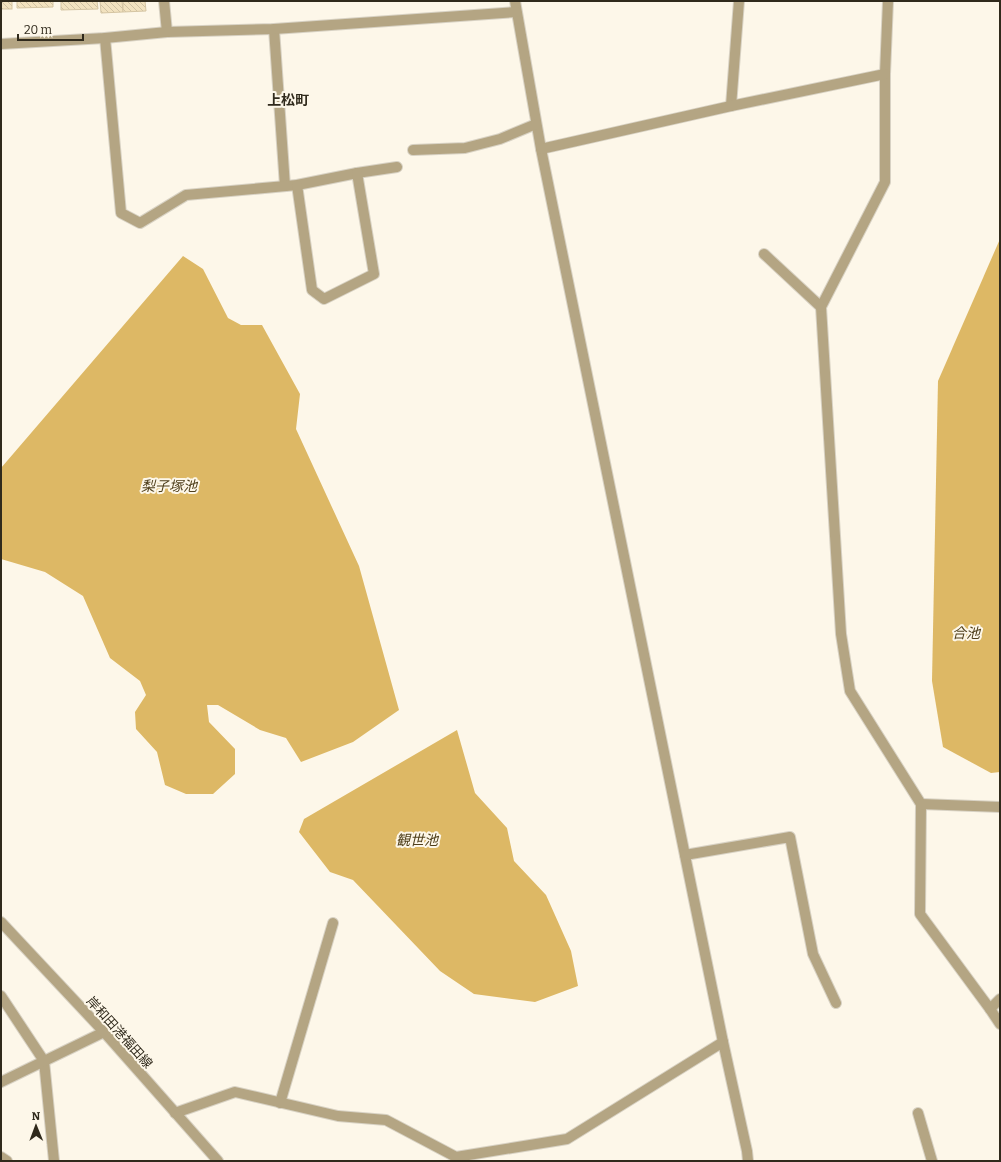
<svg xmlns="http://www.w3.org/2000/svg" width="1001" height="1162" viewBox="0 0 1001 1162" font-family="Bitter,'Noto Sans JP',serif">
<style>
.water{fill:#ddb865}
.building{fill:url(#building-back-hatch);stroke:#d5c5a3}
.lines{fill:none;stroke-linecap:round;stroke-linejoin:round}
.service-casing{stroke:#d8d2c4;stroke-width:12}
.minor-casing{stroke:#d8d2c4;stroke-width:12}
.tertiary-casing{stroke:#d8d2c4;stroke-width:12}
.service{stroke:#b4a583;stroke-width:10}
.minor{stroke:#b4a583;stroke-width:10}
.tertiary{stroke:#b4a583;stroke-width:10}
.labels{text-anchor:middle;stroke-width:4;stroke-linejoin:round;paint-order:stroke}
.street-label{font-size:13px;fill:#302a1c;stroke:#fdf7e9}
.neighbourhood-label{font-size:14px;font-weight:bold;fill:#302a1c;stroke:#fdf7e9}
.water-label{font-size:14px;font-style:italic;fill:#4f3f1b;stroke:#fdf7e9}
</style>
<defs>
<pattern id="building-back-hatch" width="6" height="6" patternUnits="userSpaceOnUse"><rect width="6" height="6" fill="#f2e2bf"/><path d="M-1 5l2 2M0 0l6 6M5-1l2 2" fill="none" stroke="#d0c2a4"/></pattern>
</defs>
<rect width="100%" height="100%" fill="#fdf7e9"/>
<!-- water -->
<g class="water">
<path d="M1000 239V772L991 773 943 747 932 681 938 381Z"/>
<path d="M183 256 203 269 228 318 241 325H262L300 394 296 429 359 566 399 710 353 742 301 762 286 738 260 730 218 705H207L209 722 235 749V774L213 794H186L165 785 157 752 136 729 135 712 146 695 140 681 110 658 83 596 45 572 1 559V468Z"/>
<path d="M457 730 475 793 507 828 514 861 546 895 571 951 578 986 535 1002 474 994 440 971 353 880 330 872 299 832 304 819Z"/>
</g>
<!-- building -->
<g class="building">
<rect x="1" y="1" width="11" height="8"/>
<path d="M17 1H53V7L17 8Z"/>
<path d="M61 1H97L98 9 61 10Z"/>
<path d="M100 1H122L123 12 101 13Z"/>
<path d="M123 1H145L146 11 123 12Z"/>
</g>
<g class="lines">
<!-- service casing -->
<g class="service-casing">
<path id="service" d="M918 1113 932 1161"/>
</g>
<!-- minor casing -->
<g class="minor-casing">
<g id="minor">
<path d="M164 1 167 32"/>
<path d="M515 1 541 149 723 1042 747 1151 748 1161"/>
<path d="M888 1 885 74V182L821 307 841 634 850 691 921 804 920 914 990 1009 1000 1024"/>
<path d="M274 29 285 186"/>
<path d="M105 38 121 213 140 223 186 195 297 185 357 173 397 167"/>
<path d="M1 44 105 38 167 32 274 29 516 12"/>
<path d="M731 106 739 1"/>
<path d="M541 149 731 106 885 74"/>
<path d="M413 150 465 148 500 139 536 124"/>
<path d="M297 185 312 290 324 299 374 274 357 173"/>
<path d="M764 254 821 307"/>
<path d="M921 804 1000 807"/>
<path d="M685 855 790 837 813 954 836 1003"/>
<path d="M1 996 44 1061 54 1161"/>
<path d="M990 1009 1000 999"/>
<path d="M1 1082 104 1032"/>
<path d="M280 1103 333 923"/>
<path d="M175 1113 235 1092 338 1116 386 1120 456 1157 567 1139 723 1042"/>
<path d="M1 1157 7 1161"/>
</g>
</g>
<!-- tertiary casing -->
<g class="tertiary-casing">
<path id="tertiary" d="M1 922 104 1032 218 1161"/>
</g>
<!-- service -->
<use href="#service" class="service"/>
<!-- minor -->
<use href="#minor" class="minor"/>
<!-- tertiary -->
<use href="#tertiary" class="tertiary"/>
</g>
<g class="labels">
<!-- street labels -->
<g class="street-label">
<text transform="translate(120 1032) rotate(48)" y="5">岸和田港福田線</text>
</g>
<!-- neighbourhood labels -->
<g class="neighbourhood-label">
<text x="288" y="105">上松町</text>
</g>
<!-- water labels -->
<g class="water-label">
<text x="169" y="491">梨子塚池</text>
<text x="966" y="638">合池</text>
<text x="417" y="845">観世池</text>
</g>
</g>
<!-- border -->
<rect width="1001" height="1162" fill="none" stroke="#302a1c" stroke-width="4"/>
<!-- north arrow -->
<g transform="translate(36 1126) rotate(359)" stroke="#fdf7e9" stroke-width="3" paint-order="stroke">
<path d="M0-3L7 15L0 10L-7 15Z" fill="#302a1c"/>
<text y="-6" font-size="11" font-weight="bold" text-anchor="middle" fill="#302a1c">N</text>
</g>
<!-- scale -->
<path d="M18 34v6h65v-6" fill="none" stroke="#302a1c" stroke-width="2"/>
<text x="24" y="34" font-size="12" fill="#302a1c" stroke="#fdf7e9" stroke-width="3" paint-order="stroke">20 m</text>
</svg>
